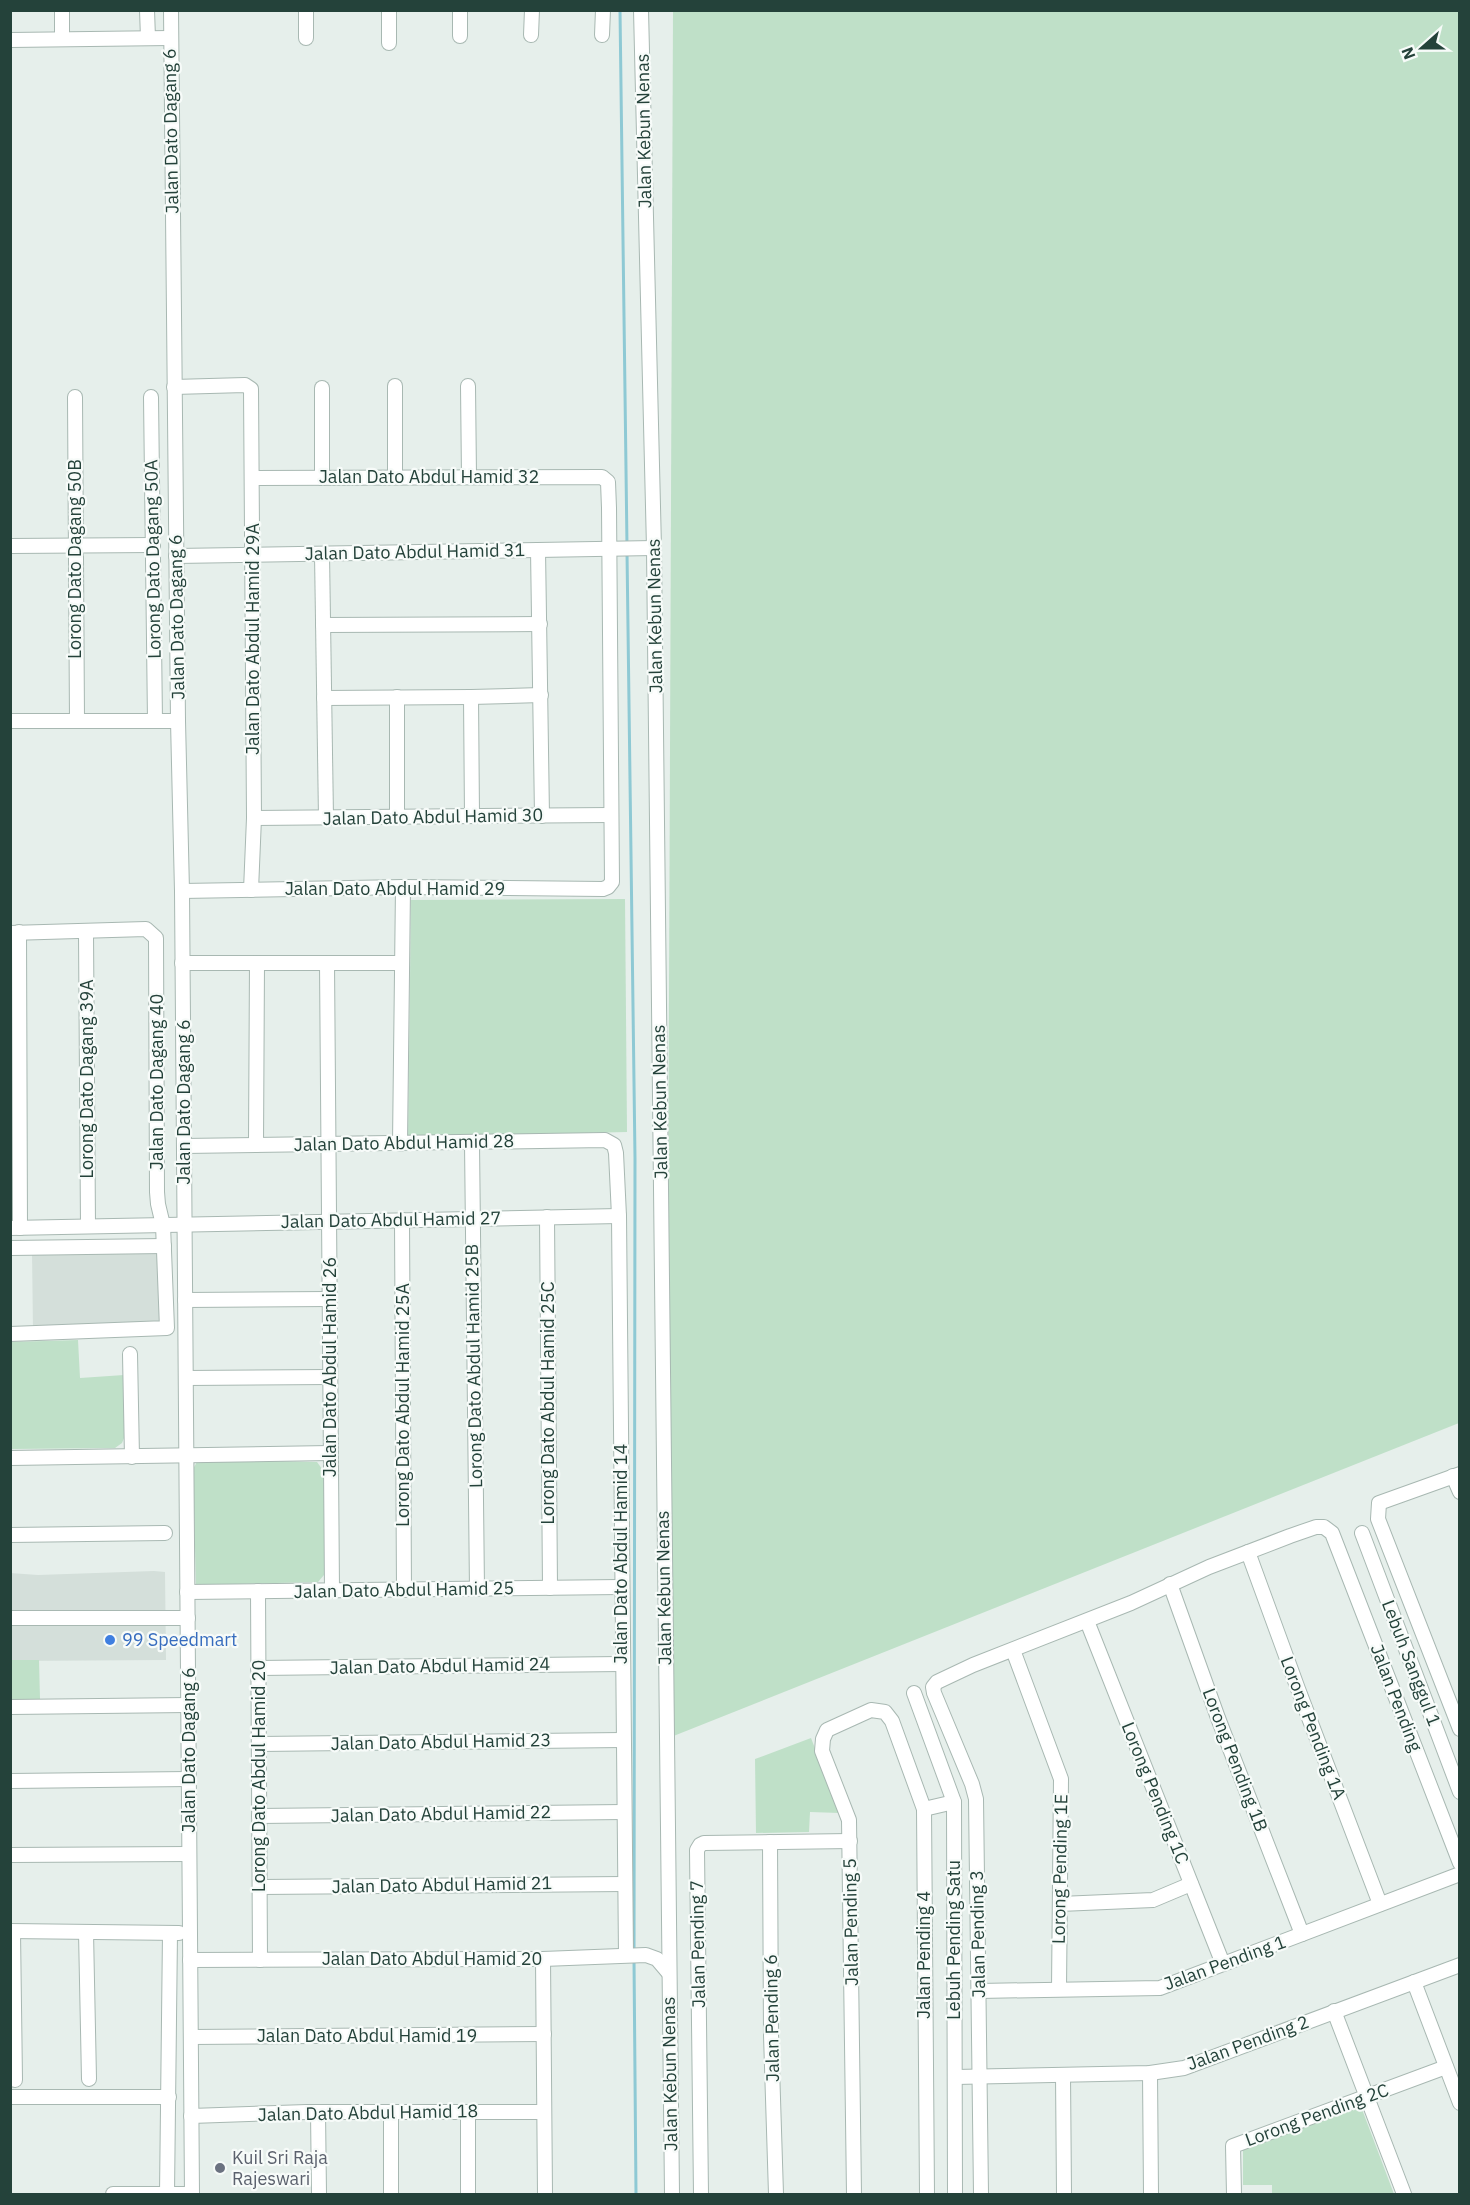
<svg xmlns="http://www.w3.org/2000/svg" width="1470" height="2205" viewBox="0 0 1470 2205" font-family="'IBM Plex Sans',sans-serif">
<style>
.built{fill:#d4dfda}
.green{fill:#bfe0c8}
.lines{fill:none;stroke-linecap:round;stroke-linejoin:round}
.stream{stroke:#8ec9d4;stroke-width:3}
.minor-casing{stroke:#a8b8b2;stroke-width:16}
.minor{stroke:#fff;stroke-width:14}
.shop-dot{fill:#3f7fe0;stroke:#f7fbf9;stroke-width:2}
.worship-dot{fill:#6b7280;stroke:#f7fbf9;stroke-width:2}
.labels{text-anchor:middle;stroke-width:4.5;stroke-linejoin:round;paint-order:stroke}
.street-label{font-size:18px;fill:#24423a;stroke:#f7fbf9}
.shop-label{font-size:18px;fill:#366cbe;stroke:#f7fbf9;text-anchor:start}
.worship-label{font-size:18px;fill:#5b616d;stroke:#f7fbf9;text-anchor:start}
</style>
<rect width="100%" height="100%" fill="#e6efeb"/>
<!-- built -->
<g class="built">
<path d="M161 1249 163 1326 33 1330 32 1251Z"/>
<path d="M154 1571 165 1572 166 1660 11 1661 10 1573 38 1575Z"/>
</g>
<!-- green -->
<g class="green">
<path d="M673 11H1459V1423L666 1739Z"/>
<path d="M625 899 627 1132 408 1137 411 900Z"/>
<path d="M78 1340 80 1378 124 1375 126 1433 122 1443 115 1448 11 1449 10 1342Z"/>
<path d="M198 1460 317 1462 325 1473 324 1575 318 1582 196 1585 193 1469Z"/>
<path d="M10 1660H39L40 1699H11Z"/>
<path d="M811 1738 840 1813 810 1812 809 1832 756 1833 755 1759Z"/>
<path d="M1360 2104 1394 2194H1272V2185H1243V2148Z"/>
</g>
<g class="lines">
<!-- stream -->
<g class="stream">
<path d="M620 10 627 546"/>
<path d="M627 552 635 1158 634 1953"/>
<path d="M634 1959 636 2194"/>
</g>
<!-- minor casing -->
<g class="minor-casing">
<g id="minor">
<path d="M147 10 148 38"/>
<path d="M171 10 178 721 182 891 192 2194"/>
<path d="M460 10V36"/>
<path d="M641 10 654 548 672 2194"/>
<path d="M531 35 532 10"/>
<path d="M602 35 603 10"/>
<path d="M306 38V10"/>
<path d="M62 39V10"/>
<path d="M10 40 170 38"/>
<path d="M389 43V10"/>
<path d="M395 386V477"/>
<path d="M468 386 469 477"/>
<path d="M174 387 245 385 251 389 254 818 251 890"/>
<path d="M322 388V478"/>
<path d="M75 397 77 721"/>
<path d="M151 397 155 721"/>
<path d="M10 546 153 545"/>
<path d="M538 550 542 816"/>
<path d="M322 554 326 818"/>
<path d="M176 556 654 548"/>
<path d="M323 625 540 624"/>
<path d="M397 697V817"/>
<path d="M471 697 472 816"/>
<path d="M324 698 471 697 541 695"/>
<path d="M10 721H178"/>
<path d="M254 818 611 815"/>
<path d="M182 891 403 887 603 889 608 887 612 882 609 508 608 482 602 477 252 478"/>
<path d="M19 932 20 1228"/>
<path d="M86 932 88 1226"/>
<path d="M10 933 146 929 156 938 157 1192 158 1204 163 1225 167 1328 10 1334"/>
<path d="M182 963H402"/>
<path d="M327 963 332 1590"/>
<path d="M472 1143 477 1589"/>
<path d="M400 1144 403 887"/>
<path d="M256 1145 257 963"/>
<path d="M184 1146 605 1140 614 1145 616 1153 619 1216 626 1955"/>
<path d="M547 1217 550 1588"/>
<path d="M402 1220 404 1590"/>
<path d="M10 1228 619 1216"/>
<path d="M10 1248 164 1246"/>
<path d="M185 1300 329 1299"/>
<path d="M130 1354 132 1457"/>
<path d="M186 1378 330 1377"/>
<path d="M10 1458 330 1453"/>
<path d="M1460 1474 1379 1503 1378 1519 1460 1729"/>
<path d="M1453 1476 1460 1492"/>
<path d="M1362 1533 1460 1792"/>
<path d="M10 1535 165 1533"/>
<path d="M1248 1552 1298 1689 1380 1904"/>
<path d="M1170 1584 1218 1718 1302 1934"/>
<path d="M258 1591 260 1960"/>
<path d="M187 1592 621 1587"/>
<path d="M10 1618H188"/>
<path d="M1087 1621 1223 1964"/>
<path d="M1013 1650 1061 1779 1059 1989"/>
<path d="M258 1668 622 1664"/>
<path d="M914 1693 954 1802 955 2194"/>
<path d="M10 1707 188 1705"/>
<path d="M259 1744 623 1740"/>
<path d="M10 1781 189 1779"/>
<path d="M924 1809 954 1802"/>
<path d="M259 1816 624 1812"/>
<path d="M770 1842 771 2035 776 2194"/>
<path d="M10 1855 189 1854"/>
<path d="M260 1887 625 1884"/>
<path d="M1060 1904 1153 1900 1191 1884"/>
<path d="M10 1931 179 1933"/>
<path d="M13 1932 15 2080"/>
<path d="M86 1932 89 2079"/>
<path d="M543 1959 545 2194"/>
<path d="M190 1960 543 1959 646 1955 657 1959 668 1972"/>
<path d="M1414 1982 1460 2103"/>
<path d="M979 1991 1160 1988 1460 1874"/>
<path d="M1334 2011 1404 2194"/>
<path d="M191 2037 544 2034"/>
<path d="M1150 2073 1151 2194"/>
<path d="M1063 2075 1064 2194"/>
<path d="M955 2077 1150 2073 1184 2068 1460 1965"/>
<path d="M10 2097H169"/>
<path d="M318 2112 319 2194"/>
<path d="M191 2116 307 2112H544"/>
<path d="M113 2194H192"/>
<path d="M167 2194 170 1933"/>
<path d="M391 2194V2112"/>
<path d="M468 2194V2112"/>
<path d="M701 2194 697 1850 700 1845 704 1843 850 1841"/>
<path d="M854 2194 849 1820 822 1751 823 1739 827 1730 871 1710 885 1712 892 1721 924 1809 927 2194"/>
<path d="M981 2194 976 1799 972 1784 934 1693 933 1687 937 1682 973 1665 1131 1603 1209 1567 1290 1536 1316 1527H1324L1332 1533 1460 1863"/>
<path d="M1234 2194 1233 2146 1446 2067"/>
</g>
</g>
<!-- minor -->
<use href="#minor" class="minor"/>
</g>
<!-- markers -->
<circle class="shop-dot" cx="110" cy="1640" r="6"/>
<circle class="worship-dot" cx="220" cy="2168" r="6"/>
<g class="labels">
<!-- street labels -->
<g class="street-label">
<text transform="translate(171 131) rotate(-91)" y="6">Jalan Dato Dagang 6</text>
<text transform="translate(644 131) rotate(-91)" y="6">Jalan Kebun Nenas</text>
<text x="429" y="483">Jalan Dato Abdul Hamid 32</text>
<text transform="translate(415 552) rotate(-1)" y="6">Jalan Dato Abdul Hamid 31</text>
<text transform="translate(75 559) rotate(-90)" y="6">Lorong Dato Dagang 50B</text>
<text transform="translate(153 559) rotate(-91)" y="6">Lorong Dato Dagang 50A</text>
<text transform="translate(655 616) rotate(-91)" y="6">Jalan Kebun Nenas</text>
<text transform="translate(177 617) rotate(-91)" y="6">Jalan Dato Dagang 6</text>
<text transform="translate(253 639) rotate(-90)" y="6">Jalan Dato Abdul Hamid 29A</text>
<text transform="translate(433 817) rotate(-1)" y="6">Jalan Dato Abdul Hamid 30</text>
<text x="395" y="895">Jalan Dato Abdul Hamid 29</text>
<text transform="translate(87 1079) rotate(-90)" y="6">Lorong Dato Dagang 39A</text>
<text transform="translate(157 1082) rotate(-90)" y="6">Jalan Dato Dagang 40</text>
<text transform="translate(184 1102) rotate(-90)" y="6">Jalan Dato Dagang 6</text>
<text transform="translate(660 1102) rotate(-91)" y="6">Jalan Kebun Nenas</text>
<text transform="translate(404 1143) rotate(-1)" y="6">Jalan Dato Abdul Hamid 28</text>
<text transform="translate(391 1220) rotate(-1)" y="6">Jalan Dato Abdul Hamid 27</text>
<text transform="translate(474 1366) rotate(-91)" y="6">Lorong Dato Abdul Hamid 25B</text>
<text transform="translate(330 1367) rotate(-90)" y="6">Jalan Dato Abdul Hamid 26</text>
<text transform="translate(548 1403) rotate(-90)" y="6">Lorong Dato Abdul Hamid 25C</text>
<text transform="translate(403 1405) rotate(-90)" y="6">Lorong Dato Abdul Hamid 25A</text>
<text transform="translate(621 1554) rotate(-90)" y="6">Jalan Dato Abdul Hamid 14</text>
<text transform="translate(664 1588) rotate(-91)" y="6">Jalan Kebun Nenas</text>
<text transform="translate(404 1590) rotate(-1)" y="6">Jalan Dato Abdul Hamid 25</text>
<text transform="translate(1411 1663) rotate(69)" y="6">Lebuh Sanggul 1</text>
<text transform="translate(440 1666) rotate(-1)" y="6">Jalan Dato Abdul Hamid 24</text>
<text transform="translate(1396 1698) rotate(69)" y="6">Jalan Pending</text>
<text transform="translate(1313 1728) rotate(69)" y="6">Lorong Pending 1A</text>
<text transform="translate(441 1742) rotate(-1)" y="6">Jalan Dato Abdul Hamid 23</text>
<text transform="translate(189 1750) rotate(-90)" y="6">Jalan Dato Dagang 6</text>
<text transform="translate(1235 1760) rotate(69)" y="6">Lorong Pending 1B</text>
<text transform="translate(259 1776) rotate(-90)" y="6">Lorong Dato Abdul Hamid 20</text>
<text transform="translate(1155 1793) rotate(68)" y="6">Lorong Pending 1C</text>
<text transform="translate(441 1814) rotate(-1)" y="6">Jalan Dato Abdul Hamid 22</text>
<text transform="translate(1060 1869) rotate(-89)" y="6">Lorong Pending 1E</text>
<text transform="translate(442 1885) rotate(-1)" y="6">Jalan Dato Abdul Hamid 21</text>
<text transform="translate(851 1922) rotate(-91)" y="6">Jalan Pending 5</text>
<text transform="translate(978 1934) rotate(-91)" y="6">Jalan Pending 3</text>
<text transform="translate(954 1940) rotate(-90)" y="6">Lebuh Pending Satu</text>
<text transform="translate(698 1944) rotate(-91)" y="6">Jalan Pending 7</text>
<text transform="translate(924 1955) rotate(-90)" y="6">Jalan Pending 4</text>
<text x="432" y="1965">Jalan Dato Abdul Hamid 20</text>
<text transform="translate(1225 1963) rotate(-20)" y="6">Jalan Pending 1</text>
<text transform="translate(772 2018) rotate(-91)" y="6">Jalan Pending 6</text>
<text x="367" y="2042">Jalan Dato Abdul Hamid 19</text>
<text transform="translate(1248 2043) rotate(-20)" y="6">Jalan Pending 2</text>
<text transform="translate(670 2074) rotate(-91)" y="6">Jalan Kebun Nenas</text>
<text transform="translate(368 2113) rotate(-1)" y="6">Jalan Dato Abdul Hamid 18</text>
<text transform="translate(1317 2115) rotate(-20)" y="6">Lorong Pending 2C</text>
</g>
<!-- shop labels -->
<g class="shop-label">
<text x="122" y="1646">99 Speedmart</text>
</g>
<!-- worship labels -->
<g class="worship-label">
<text x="232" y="2164">Kuil Sri Raja<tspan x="232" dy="21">Rajeswari</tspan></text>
</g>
</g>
<!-- border -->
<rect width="1470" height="2205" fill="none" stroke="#24423a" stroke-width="24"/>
<!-- north arrow -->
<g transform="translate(1422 48) rotate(249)" stroke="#f7fbf9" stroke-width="4.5" paint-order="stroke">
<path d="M0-4.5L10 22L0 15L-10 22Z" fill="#24423a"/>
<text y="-9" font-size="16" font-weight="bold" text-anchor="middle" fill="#24423a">N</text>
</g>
</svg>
